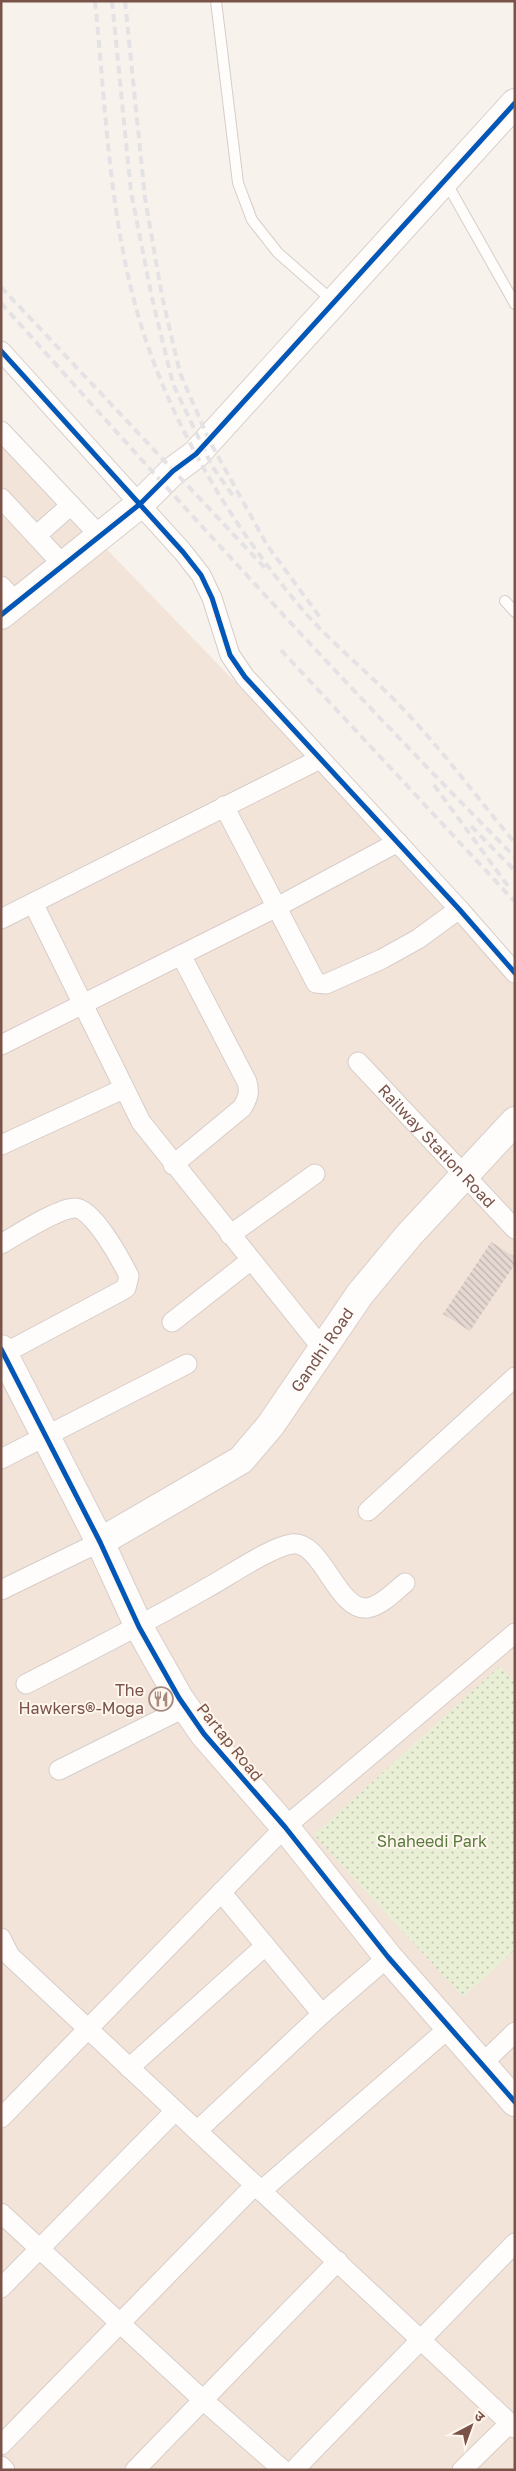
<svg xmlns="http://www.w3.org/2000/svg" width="516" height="2471" viewBox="0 0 516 2471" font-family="'Golos Text','Noto Sans Devanagari',sans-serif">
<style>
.residential{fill:#f3e4da}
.green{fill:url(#green-dots)}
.building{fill:url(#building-back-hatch)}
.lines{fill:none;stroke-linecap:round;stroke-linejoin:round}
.lane-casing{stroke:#d7cdc8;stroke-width:12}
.street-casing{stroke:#d7cdc8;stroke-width:21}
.secondary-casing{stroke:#d9cec9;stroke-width:30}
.lane{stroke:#fefdfc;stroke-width:10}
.street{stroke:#fefdfc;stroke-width:19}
.secondary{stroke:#fefdfc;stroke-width:28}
.rail{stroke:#e4e2e5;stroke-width:4;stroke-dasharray:8 5;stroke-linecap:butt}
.cycleway-casing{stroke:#fff6ed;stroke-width:8}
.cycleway{stroke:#0057b8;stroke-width:5}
.labels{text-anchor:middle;stroke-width:4;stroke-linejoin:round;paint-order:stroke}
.street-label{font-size:16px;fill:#795248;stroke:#fff6ed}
.poi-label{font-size:16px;fill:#795248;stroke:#fff6ed;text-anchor:end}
.park-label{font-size:16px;fill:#587a3c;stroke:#fff6ed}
</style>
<defs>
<pattern id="green-dots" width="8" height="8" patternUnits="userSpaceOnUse" patternTransform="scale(1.25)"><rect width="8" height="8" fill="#e8efd5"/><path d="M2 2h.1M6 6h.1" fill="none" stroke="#c1c4af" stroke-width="1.8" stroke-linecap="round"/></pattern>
<pattern id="building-back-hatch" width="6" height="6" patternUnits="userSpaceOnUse" patternTransform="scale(1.25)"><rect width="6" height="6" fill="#e5d8d3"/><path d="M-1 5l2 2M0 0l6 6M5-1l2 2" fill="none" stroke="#beb2ad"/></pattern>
</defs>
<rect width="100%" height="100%" fill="#f8f2ec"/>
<!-- residential -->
<path class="residential" d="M1 440 515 971V2470H1Z"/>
<!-- green -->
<path class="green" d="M500 1666 515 1682V1950L463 1997 314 1835Z"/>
<!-- building -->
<path class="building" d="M491 1242 515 1257V1264L470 1331 443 1314Z"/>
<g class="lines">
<!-- lane casing -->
<g class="lane-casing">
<g id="lane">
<path d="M216 1 238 183 252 220 278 253 334 302"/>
<path d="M446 182 515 304"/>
<path d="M505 601 515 612"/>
</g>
</g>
<!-- street casing -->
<g class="street-casing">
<g id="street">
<path d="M1 351 183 552 201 575 212 598 230 655 245 677 459 909 515 973"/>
<path d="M1 431 100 536"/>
<path d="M1 498 64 566"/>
<path d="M36 536 71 505"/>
<path d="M1 586 17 603"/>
<path d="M224 806 316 983 326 984 382 959 418 939 459 909"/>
<path d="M33 903 141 1122 322 1348"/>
<path d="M1 919 320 759"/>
<path d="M1 1045 277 907 398 842"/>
<path id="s1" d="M358 1062 515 1229"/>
<path d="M1 1145 123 1089"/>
<path d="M173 1165 242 1108C248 1098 250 1093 247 1082L181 955"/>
<path d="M230 1235 315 1174"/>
<path d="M1 1244C17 1235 58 1208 75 1208 93 1208 121 1260 129 1276L126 1288 121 1291 1 1355"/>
<path d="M172 1322 251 1260"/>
<path d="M1 1459 187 1364"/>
<path d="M368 1511 515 1377"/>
<path d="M1 1590 100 1542"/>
<path d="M26 1684C86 1653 146 1623 205 1589 226 1578 270 1547 292 1544 322 1540 337 1611 367 1608 381 1606 394 1592 405 1583"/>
<path d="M59 1770 186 1707"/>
<path d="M221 1892 322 2014"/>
<path d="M1 1938 10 1956 515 2428"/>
<path d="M482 2064 515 2032"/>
<path d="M129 2068 265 1946"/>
<path d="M1 2118 285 1827 515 1633"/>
<path d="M197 2131 322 2014 388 1957"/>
<path d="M261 2191 450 2027"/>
<path d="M1 2213 203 2400 283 2470"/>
<path d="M1 2288 175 2111"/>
<path d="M1 2445 255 2185"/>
<path d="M1 2466 5 2470"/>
<path d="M135 2470 338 2261"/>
<path d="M294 2470 515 2243"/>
<path d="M462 2470 510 2423"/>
</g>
</g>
<!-- secondary casing -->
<g class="secondary-casing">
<g id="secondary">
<path d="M1 615 140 504 173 471 196 454 515 103"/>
<path d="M1 1349 100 1542 139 1627 179 1698 204 1734 285 1827 388 1957 515 2102"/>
<path id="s2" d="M100 1542 241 1460 270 1426 360 1294 409 1235 515 1121"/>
</g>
</g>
<!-- lane -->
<use href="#lane" class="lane"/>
<!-- street -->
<use href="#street" class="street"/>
<!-- secondary -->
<use href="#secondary" class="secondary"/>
<!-- rail -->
<g class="rail">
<path d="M95 1C106 109 109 220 141 325 171 423 227 517 292 597 325 639 369 672 405 711 444 752 478 799 515 843"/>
<path d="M112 1 131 192 152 298 173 384 212 466 233 496"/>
<path d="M125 1 145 198 162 296 180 373 209 440 267 545 322 620"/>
<path d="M1 287 265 568"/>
<path d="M1 303C169 491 337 678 515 857"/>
<path d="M281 650 515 902"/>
<path d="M434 785 508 886"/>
<path d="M471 826 515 871"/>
</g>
<!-- cycleway casing -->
<g class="cycleway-casing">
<g id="cycleway">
<path d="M1 351 183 552 201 575 212 598 230 655 245 677 459 909 515 973"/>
<path d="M1 615 140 504 173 471 196 454 515 103"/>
<path d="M1 1349 100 1542 139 1627 179 1698 204 1734 285 1827 388 1957 515 2102"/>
</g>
</g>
<!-- cycleway -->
<use href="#cycleway" class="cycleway"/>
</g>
<!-- icons -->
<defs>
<g id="restaurant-ring" transform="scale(1.25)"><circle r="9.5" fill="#fff6ed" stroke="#a58a81" stroke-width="1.5"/><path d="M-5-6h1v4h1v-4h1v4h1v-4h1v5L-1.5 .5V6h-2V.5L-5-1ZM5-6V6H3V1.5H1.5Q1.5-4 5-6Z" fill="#a58a81"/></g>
</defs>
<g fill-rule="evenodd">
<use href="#restaurant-ring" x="161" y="1699"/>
</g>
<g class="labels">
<!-- street labels -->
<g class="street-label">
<text dy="6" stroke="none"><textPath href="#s1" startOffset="115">Railway Station Road</textPath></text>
<text dy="6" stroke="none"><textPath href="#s2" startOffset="300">Gandhi Road</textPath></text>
<text transform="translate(230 1742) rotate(51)" y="6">Partap Road</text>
</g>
<!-- poi labels -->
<g class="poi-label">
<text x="144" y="1696">The<tspan x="144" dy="18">Hawkers®-Moga</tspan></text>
</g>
<!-- park labels -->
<g class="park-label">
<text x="432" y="1847">Shaheedi Park</text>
</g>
</g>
<!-- border -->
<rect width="516" height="2471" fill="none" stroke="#795248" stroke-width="5"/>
<!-- north arrow -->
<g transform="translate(471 2426) rotate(41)" stroke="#fff6ed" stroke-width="4" paint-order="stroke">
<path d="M0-4L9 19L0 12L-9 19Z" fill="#795248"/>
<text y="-8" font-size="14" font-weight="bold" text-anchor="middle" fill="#795248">उ</text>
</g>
</svg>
